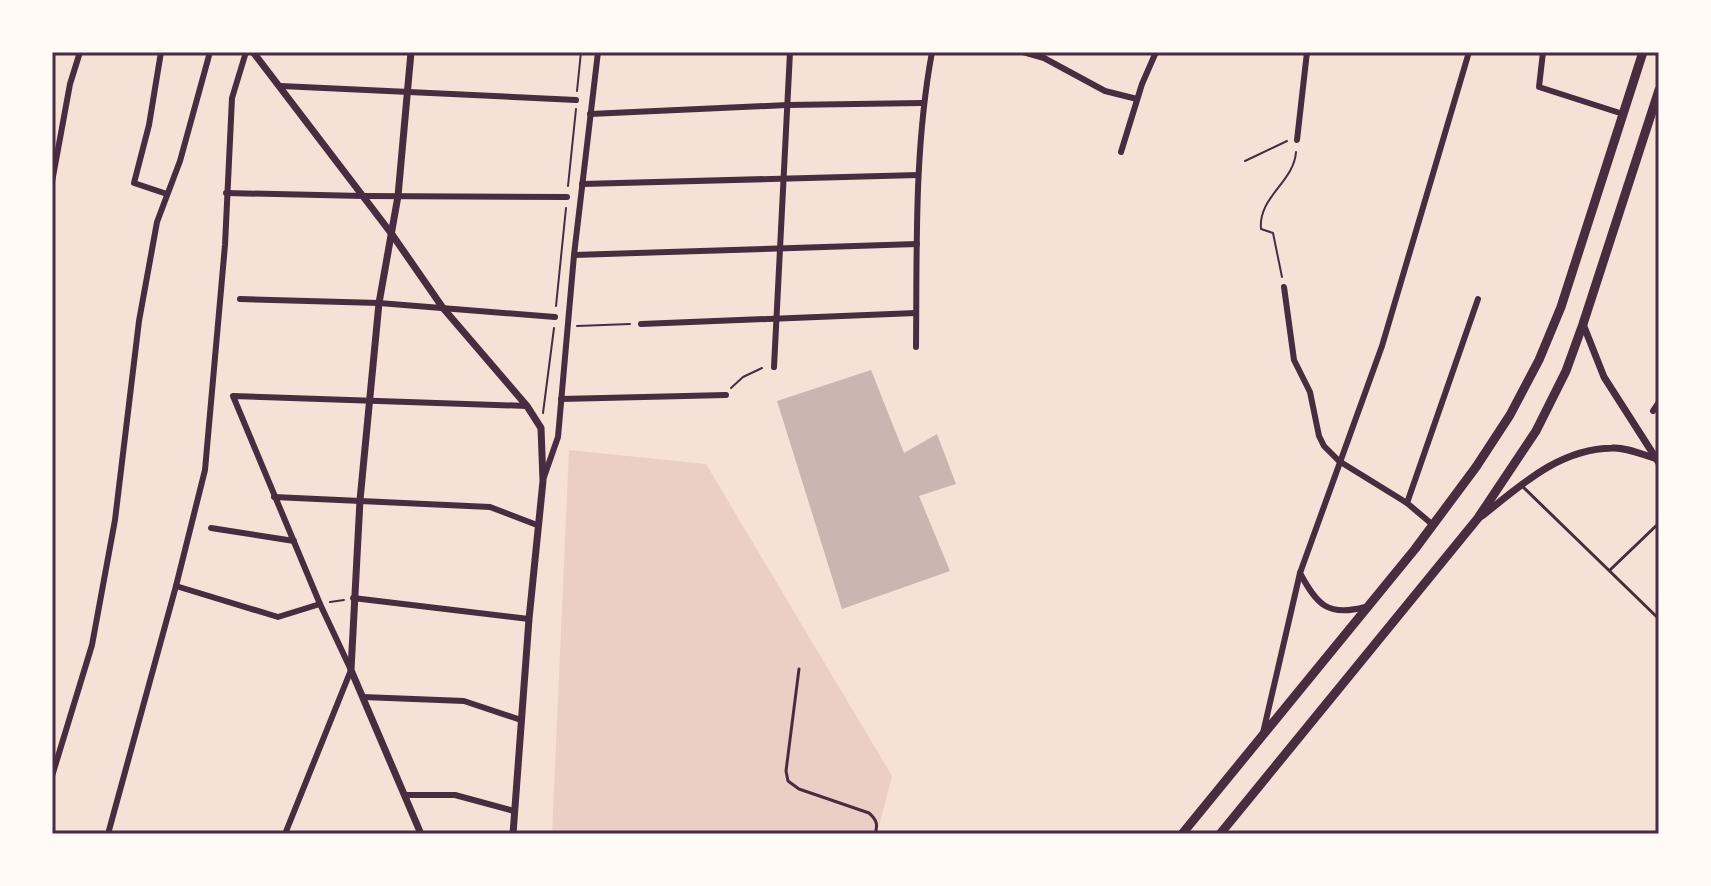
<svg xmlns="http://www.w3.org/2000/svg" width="1711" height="886" viewBox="0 0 1711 886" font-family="Jost,sans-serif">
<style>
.green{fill:#ebcfc5}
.building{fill:#ccb4b1}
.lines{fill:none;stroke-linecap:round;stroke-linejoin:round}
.path{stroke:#4a2c40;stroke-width:2}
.service{stroke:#4a2c40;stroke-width:3}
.minor{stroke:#4a2c40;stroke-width:6}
.tertiary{stroke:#4a2c40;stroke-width:7}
.primary{stroke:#4a2c40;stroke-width:9}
.neatline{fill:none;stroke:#4a2c40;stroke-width:3}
</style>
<rect width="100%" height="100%" fill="#f7e1d7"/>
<!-- green -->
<path class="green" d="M569 450 706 464 892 776 877 834H552Z"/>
<!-- building -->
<path class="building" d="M871 370 904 453 937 434 956 484 919 496 950 571 842 609 777 401Z"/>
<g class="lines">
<!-- path -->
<g class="path">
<path d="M577 91 581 52"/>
<path d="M1245 161 1287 141"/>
<path d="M568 186 576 109"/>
<path d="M1282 277 1273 233 1261 229C1258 197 1294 182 1296 152"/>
<path d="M556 306 566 208"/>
<path d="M577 326 630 324"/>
<path d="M731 388 743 377 762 368"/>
<path d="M543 413 554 328"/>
<path d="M330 602 344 600"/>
</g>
<!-- service -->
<g class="service">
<path d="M1521 485 1659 619"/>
<path d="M1610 570 1659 523"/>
<path d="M799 669 786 771 788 781 799 789 869 813C877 820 878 825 875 834"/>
</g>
<!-- minor -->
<g class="minor">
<path d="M161 52 149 125 134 183 167 194"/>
<path d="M1023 52 1044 58 1105 91 1137 99"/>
<path d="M1543 52 1539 87 1623 114"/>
<path d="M281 86 576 100"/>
<path d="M590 114 787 105 923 103"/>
<path d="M1297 140 1307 52"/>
<path d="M1121 152 1142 84 1156 52"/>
<path d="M52 182 70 84 80 52"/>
<path d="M582 184 918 175"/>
<path d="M226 193 363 196 567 197"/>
<path d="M574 255 917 244"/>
<path d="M1284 287 1294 360 1310 392 1319 436 1324 446 1339 461 1407 503"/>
<path d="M240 299 379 303 555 317"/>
<path d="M641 324 916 313"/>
<path d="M916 347C917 249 914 149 932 52"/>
<path d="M774 367 790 52"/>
<path d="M561 399 726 395"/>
<path d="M1653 411 1659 402"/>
<path d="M544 477 558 437 574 255 598 52"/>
<path d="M274 497 490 507 537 525"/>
<path d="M1433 525 1407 503 1478 299"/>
<path d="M211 528 294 541"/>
<path d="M1300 573C1317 605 1328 617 1365 607"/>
<path d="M176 586 278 617 320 604"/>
<path d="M353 598 529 619"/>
<path d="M363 697 464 701 521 720"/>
<path d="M1263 733 1300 573 1382 346 1469 52"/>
<path d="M52 776 92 645 115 520 139 321 157 222 180 161 210 52"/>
<path d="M405 795H455L514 811"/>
<path d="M108 834 176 586 205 470 225 245 232 98 246 52"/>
<path d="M285 834 351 670 320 604 233 396 527 406"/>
</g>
<!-- tertiary -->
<g class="tertiary">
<path d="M253 52 391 233 443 308 527 406 541 428 543 481 529 619 513 834"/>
<path d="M411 52 398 196 379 303 360 500 351 670 421 834"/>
<path d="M1583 324 1604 377 1659 463"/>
<path d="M1482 516C1521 485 1559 449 1612 448 1625 447 1641 454 1654 458"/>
</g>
<!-- primary -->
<g class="primary">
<path d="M1182 834 1415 549 1476 467 1510 415 1539 360 1561 307 1643 52"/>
<path d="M1220 834 1478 518 1536 431 1566 371 1583 324 1659 90"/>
</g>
</g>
<!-- border -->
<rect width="1711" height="886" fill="none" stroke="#fffaf5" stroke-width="108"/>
<rect x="54" y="54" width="1603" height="778" class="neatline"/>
</svg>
